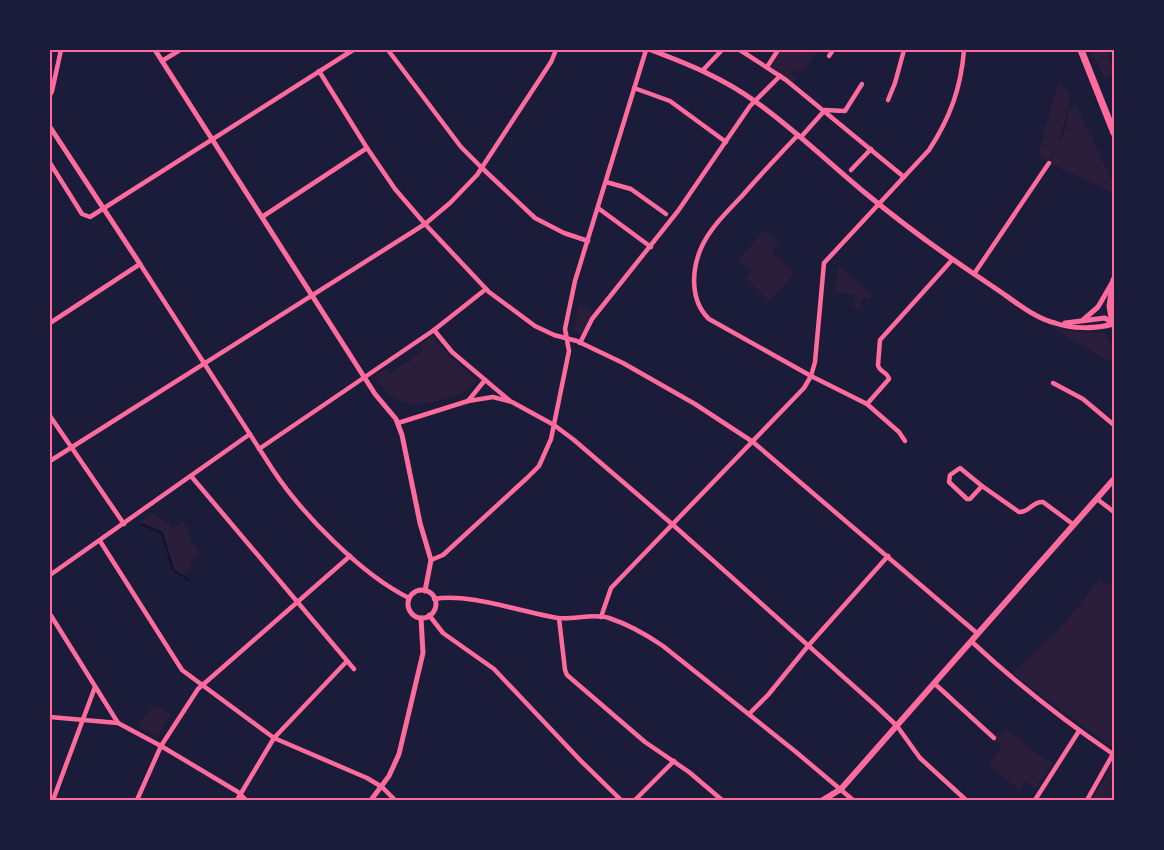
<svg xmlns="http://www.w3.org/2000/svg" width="1164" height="850" viewBox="0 0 1164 850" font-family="Merriweather,serif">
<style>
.green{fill:#2a1e3b}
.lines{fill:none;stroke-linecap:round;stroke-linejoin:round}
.stream{stroke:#12122b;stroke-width:2}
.minor{stroke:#ff6b9d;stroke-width:4.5}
.tertiary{stroke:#ff6b9d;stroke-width:5}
.secondary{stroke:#ff6b9d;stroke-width:6}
.primary{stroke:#ff6b9d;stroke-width:7}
.neatline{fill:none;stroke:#ff6b9d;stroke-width:2}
</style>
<rect width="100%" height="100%" fill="#1b1b3a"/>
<!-- green -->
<g class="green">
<path d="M780 50H812L816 52 804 71 802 70 800 73 793 69 791 75 796 78 793 83 771 66Z"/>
<path d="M1090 50H1107L1114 73 1105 78Z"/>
<path d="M1058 82 1068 92 1070 100 1058 147 1047 161 1038 156Z"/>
<path d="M1077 107 1114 184V193L1049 163 1065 131 1069 108Z"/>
<path d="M765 230 779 243 772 252 795 273 769 301 746 278 752 272 738 259Z"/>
<path d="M839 265 872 296 869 299 865 297 859 303 862 307 859 310 854 308 855 297 853 294 834 293Z"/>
<path d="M579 302 593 312 581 335 574 331Z"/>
<path d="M1055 327 1078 332 1105 333 1114 349V364L1053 329Z"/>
<path d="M432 336 448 355 477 381C466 394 460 394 445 399 413 408 393 405 374 377L385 369 390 374 423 351 420 345Z"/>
<path d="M153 513 174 528 184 521 191 542 200 555 190 563 192 568 182 575 174 570 163 533 140 523Z"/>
<path d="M1100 579 1114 588V749L1012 673 1060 629Z"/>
<path d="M154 705 171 714 157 737 137 726Z"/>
<path d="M1005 729 1044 759 1053 762 1035 789 1026 782 1019 790 988 764 1002 748 995 741Z"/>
<path d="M1114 761V800H1091Z"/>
</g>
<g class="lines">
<!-- stream -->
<path class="stream" d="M141 524 162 533 173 570 189 580"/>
<!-- minor -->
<g class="minor">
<path d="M388 50 461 147 482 168 535 218 564 233 588 241"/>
<path d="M740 50 786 80 904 177"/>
<path d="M829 56 833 50"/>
<path d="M162 61 180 50"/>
<path d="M767 67 778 50"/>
<path d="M703 70 722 50"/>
<path d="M319 71 367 148 395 189 425 224 489 292 535 326 554 335 577 341 623 363 695 404 753 442 978 634"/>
<path d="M634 88 670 101 726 142"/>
<path d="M50 95 52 91 61 50"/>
<path d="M888 100 895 83 904 50"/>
<path d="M798 135C779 155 760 175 742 196 727 212 711 227 702 246 691 270 690 301 709 319L811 376 867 404 889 379C888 372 879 372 878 365L880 340 952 260"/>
<path d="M801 137 825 110 845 111 862 84"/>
<path d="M50 163 82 214 90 217 353 50"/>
<path d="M851 170 871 149"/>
<path d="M606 182 631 189 666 214"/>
<path d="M598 208 651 247"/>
<path d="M262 217 367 148"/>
<path d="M974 274 1049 163"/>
<path d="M50 323 140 264 273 470C302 514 362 575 409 598"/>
<path d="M434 330 452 352 509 400"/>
<path d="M580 343 592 319 678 211 750 106 780 76"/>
<path d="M1053 383 1083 399 1114 425"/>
<path d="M468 401 485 380"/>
<path d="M867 404 899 432 905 441"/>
<path d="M50 416 124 524"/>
<path d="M398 423 468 401 493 397 512 402 554 425 574 440 672 524 876 706 897 726 920 758 966 800"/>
<path d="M259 449 434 330 486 289"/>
<path d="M50 461 425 224 450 203 477 175 551 62 556 50"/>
<path d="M960 468 982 486 970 499H967L949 482 950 475Z"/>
<path d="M191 476 354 669"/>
<path d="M982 486 1019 512C1029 513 1032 501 1043 502L1074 525"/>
<path d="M1097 499 1114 512"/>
<path d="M100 541 182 670 274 738 367 778 382 787 395 800"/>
<path d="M431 560 443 555 527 478 539 466 551 439 569 351 565 329 575 281 646 50"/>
<path d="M50 575 250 434"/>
<path d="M434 599C471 593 520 612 558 618 574 620 593 613 609 618 627 624 647 635 663 646L796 752 853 800"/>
<path d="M50 614 118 723 161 746 238 792 246 800"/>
<path d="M429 615 443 633 494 669 580 760 621 800"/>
<path d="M601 617 611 588 804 388 811 376 815 362 824 263 929 150C950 118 961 88 964 50"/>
<path d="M559 618 565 670 567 675 645 742 689 772 722 800"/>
<path d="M971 641C1016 683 1063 720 1113 754L1087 800"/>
<path d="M934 683 994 738"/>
<path d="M749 714 768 695 808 646 888 556"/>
<path d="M50 717 118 723"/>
<path d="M53 800 95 687"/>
<path d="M137 800 161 746 198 689 350 556"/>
<path d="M237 800 274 738 347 661"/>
<path d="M635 800 674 761"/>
<path d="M1035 800 1079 731"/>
</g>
<!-- tertiary -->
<g class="tertiary">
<path d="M155 50 375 394 396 419 402 435 420 523 431 560 425 591"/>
<path d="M651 50C688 64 723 78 756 102 794 129 828 162 864 192 905 226 948 257 992 286 1012 299 1032 317 1055 323 1072 329 1096 329 1113 324"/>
<path d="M50 127 140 264"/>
<path d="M1083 320 1098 307 1112 283"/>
<path d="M1065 323 1105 318 1113 324"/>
<circle cx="422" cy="604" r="14"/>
<path d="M371 800 389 776 399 754 423 653 421 618"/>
</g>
<!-- secondary -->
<path class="secondary" d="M823 800 841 789 1114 479"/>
<!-- primary -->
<g class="primary">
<path d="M1081 50 1114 133"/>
<path d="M1113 324 1110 306 1114 280"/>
</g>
</g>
<!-- border -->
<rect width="1164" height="850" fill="none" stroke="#1b1b3a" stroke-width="102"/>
<rect x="51" y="51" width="1062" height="748" class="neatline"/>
</svg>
